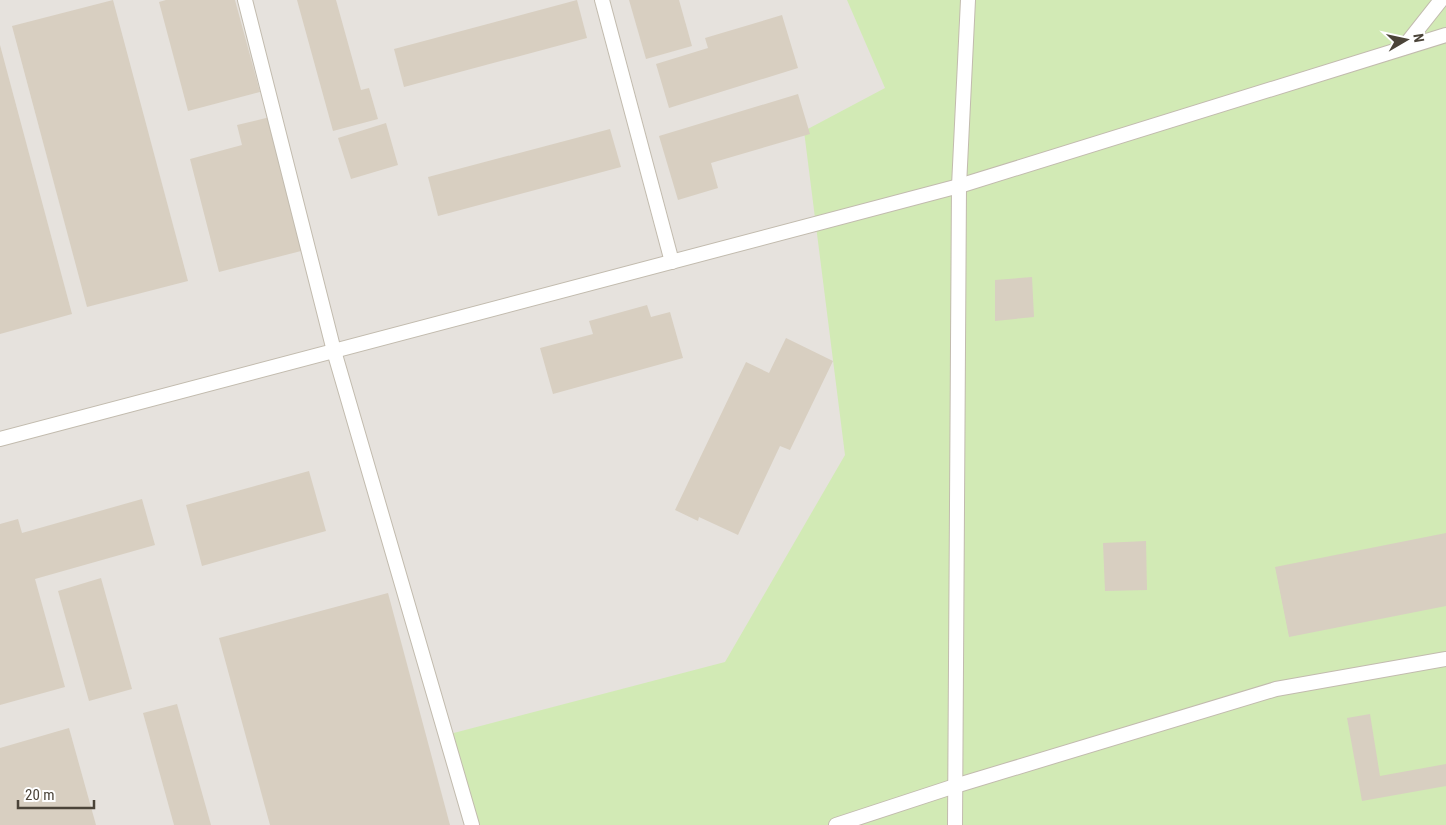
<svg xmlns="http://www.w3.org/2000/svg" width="1446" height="825" viewBox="0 0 1446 825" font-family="'Roboto Condensed',sans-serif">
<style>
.industrial{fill:#e6e2dd}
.green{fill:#d2eab5}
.building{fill:#d8cfc1}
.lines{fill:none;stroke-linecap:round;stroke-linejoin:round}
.service-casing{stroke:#c2bbae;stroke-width:16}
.service{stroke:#fff;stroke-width:14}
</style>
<rect width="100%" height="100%" fill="#f6f3ec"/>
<!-- industrial -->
<rect class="industrial" x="0" y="0" width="1446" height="825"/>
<!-- green -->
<path class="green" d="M847 0H1446V825H472L446 735 725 662 845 455 804 131 885 88Z"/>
<!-- building -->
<g class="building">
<path d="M113 0 188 281 87 307 12 26Z"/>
<path d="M166 0H235L260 92 188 111 159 2Z"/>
<path d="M297 0H336L361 90 369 88 378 119 333 131Z"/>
<path d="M577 0 587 38 404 87 394 49Z"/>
<path d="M629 0H679L692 46 646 59Z"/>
<path d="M782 15 798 68 669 108 656 64 708 48 705 38Z"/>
<path d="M0 45 72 314 0 334Z"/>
<path d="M798 94 810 134 711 163 718 188 678 200 659 136Z"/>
<path d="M270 117 305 250 219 272 190 159 242 145 237 125Z"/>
<path d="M386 123 398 165 351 179 338 138Z"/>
<path d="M610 129 621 167 438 216 428 177Z"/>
<path d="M1032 277 1034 317 995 321V280Z"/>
<path d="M647 305 651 317 670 312 683 358 553 394 540 348 593 334 589 321Z"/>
<path d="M786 338 833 361 790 450 780 446 738 535 699 517 698 521 675 510 746 362 769 373Z"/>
<path d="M309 471 326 531 202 566 186 505Z"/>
<path d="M142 499 155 545 35 579 65 687 0 705V524L18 519 22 533Z"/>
<path d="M1446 533V606L1289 637 1275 567Z"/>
<path d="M1146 541 1147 590 1105 591 1103 543Z"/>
<path d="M101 578 132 689 89 701 58 591Z"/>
<path d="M388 593 450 825H270L219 638Z"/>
<path d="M177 704 211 825H174L143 713Z"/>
<path d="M1370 714 1380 776 1446 764V786L1362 801 1347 718Z"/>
<path d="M69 728 96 825H0V748Z"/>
</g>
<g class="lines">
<!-- service casing -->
<g class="service-casing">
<g id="service">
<path d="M245 0 334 351 472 825"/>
<path d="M602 0 672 262"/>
<path d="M1403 48 1441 0"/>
<path d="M0 439 959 186 1446 35"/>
<path d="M836 825 955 786 1276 689 1446 659"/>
<path d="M955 825 959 186 968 0"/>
</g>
</g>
<!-- service -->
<use href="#service" class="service"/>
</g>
<!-- north arrow -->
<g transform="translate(1406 40) rotate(81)" stroke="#ffffff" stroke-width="4" paint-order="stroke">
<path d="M0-4L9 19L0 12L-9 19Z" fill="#4b4439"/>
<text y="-8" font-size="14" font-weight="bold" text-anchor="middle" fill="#4b4439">N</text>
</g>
<!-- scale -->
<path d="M18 800v8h76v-8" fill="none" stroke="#4b4439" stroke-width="2.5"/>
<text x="25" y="800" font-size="15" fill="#4b4439" stroke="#ffffff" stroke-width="4" paint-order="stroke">20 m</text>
</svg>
